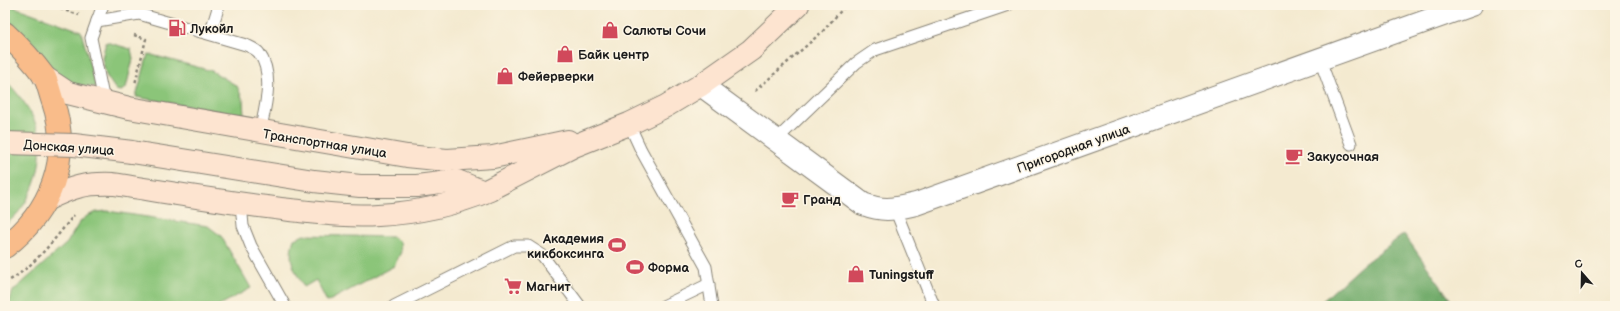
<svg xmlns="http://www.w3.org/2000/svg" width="1620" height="311" viewBox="0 0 1620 311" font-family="'Balsamiq Sans',sans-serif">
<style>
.green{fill:#8bc579;stroke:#54704a}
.forest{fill:#70aa69;stroke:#466342}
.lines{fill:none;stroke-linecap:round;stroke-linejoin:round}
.service-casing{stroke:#888376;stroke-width:13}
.minor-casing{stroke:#888376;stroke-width:24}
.secondary-casing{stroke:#888376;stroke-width:24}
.primary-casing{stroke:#888376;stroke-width:24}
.path{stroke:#888376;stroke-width:2.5;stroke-dasharray:3 3;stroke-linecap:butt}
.service{stroke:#fff;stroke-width:11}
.minor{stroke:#fff;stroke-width:22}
.secondary{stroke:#fde4d0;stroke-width:22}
.primary{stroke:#f9bc8a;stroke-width:22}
.secondary-bridge-casing{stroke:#888376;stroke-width:24;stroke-linecap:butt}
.secondary-bridge{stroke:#fde4d0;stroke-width:22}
.labels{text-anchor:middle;stroke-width:3;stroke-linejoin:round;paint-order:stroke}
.poi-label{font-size:13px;font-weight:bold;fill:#1c1c1c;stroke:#fcf5e5;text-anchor:start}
.street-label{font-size:13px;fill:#1c1c1c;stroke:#fcf5e5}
</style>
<rect width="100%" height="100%" fill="#fcf5e5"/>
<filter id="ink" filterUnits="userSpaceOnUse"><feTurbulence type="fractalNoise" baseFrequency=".025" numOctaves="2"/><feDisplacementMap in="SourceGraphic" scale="8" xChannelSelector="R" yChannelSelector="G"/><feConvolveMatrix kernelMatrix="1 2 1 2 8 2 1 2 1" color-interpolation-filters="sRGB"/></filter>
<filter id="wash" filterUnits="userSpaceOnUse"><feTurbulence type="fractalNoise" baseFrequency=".012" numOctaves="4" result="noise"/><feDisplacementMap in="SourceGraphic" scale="16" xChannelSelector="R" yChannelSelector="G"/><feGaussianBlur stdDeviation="0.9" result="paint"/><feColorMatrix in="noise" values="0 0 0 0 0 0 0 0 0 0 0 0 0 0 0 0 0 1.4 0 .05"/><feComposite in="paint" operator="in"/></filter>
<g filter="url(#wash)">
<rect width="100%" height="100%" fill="#f4ead0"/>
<!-- green -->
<g class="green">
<path d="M5 5H9L81 31 96 87 76 85 62 81 33 47 5 21Z"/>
<path d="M106 42 131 49 133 59 126 88 121 91 116 90 106 75 102 58Z"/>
<path d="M148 54 212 71 237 86 243 100 244 116 136 97Z"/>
<path d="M5 80C19 94 33 112 38 131 46 164 32 205 5 225Z"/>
<path d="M107 211 208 226 221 236 251 288 218 306H8L13 291 67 243 79 223 87 216 97 212Z"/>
<path d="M304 235 393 237 400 242 401 252 394 266 327 302 316 280 304 287C294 269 287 260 294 239Z"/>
</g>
<!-- forest -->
<path class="forest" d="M1404 234 1455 306H1317L1362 265Z"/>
</g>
<g filter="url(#ink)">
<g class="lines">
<!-- service casing -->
<g class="service-casing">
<g id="service">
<path d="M97 21 103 5"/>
<path d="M210 34 219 5"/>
<path d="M1320 60 1351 144"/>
<path d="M104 101 91 38 97 21 139 14 246 45C250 47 256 49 259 53 275 75 265 108 260 132"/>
<path d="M629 124 641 150 706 267 712 306"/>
<path d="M775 141 856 63 875 50 1008 5"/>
<path d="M241 204 243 226 251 246 285 306"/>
<path d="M895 209 934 306"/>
<path d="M394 306 514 246H528L542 255 580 306"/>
<path d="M663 306 709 284"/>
</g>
</g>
<!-- minor casing -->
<g class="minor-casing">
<path id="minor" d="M701 85 863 204C885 212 893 209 916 204L1471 5"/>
</g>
<!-- secondary casing -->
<g class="secondary-casing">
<g id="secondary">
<path d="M44 77 68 93 129 108 407 156 447 160 493 157 568 141"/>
<path d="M132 152 314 181 360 186H417L457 181 484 192 574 146 629 124 666 106 701 85 751 50 798 5"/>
<path d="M48 199C72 187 85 183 113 184 172 193 230 203 290 210 319 213 349 217 378 215 417 213 454 205 490 190"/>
</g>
</g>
<!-- primary casing -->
<g class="primary-casing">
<path id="primary" d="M5 33C19 46 33 61 44 76 48 83 50 94 53 102 72 158 51 212 5 247"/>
</g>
<!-- path -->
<g class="path">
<path d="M49 5 79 15"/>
<path d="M134 35 146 39 135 84"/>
<path d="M755 91 823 31 846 5"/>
<path d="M5 283C34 267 54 240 74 215"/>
</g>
<!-- service -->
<use href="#service" class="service"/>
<!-- minor -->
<use href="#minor" class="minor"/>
<!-- secondary -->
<use href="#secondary" class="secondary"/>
<!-- primary -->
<use href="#primary" class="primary"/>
<!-- secondary-bridge casing -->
<g class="secondary-bridge-casing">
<path id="secondary-bridge" d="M5 143 74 145 132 152"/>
</g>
<!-- secondary-bridge -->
<use href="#secondary-bridge" class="secondary-bridge"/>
</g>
</g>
<!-- icons -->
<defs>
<g id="fuel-bare" transform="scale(1.38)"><path d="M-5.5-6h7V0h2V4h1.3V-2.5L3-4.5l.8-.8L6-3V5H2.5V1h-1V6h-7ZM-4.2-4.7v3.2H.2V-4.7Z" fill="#d1495b" stroke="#fcf5e5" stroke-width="2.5" paint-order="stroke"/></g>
<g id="shop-bare" transform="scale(1.38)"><path d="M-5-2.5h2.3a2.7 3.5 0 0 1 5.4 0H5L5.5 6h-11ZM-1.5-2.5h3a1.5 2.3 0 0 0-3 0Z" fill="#d1495b" stroke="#fcf5e5" stroke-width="2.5" paint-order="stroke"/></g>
<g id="cafe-bare" transform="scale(1.38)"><path d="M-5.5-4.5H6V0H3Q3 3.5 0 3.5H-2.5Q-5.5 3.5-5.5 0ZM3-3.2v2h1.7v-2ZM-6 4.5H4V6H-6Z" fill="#d1495b" stroke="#fcf5e5" stroke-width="2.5" paint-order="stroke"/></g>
<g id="stadium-bare" transform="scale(1.38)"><path d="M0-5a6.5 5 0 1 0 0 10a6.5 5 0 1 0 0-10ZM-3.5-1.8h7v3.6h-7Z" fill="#d1495b" stroke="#fcf5e5" stroke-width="2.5" paint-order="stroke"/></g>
<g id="supermarket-bare" transform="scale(1.38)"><path d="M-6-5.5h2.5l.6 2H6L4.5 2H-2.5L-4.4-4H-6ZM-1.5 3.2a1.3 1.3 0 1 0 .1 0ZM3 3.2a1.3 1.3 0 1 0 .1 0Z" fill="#d1495b" stroke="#fcf5e5" stroke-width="2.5" paint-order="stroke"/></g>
</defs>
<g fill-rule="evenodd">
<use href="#fuel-bare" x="177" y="28"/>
<use href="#shop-bare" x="610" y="30"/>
<use href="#shop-bare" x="565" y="54"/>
<use href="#shop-bare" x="505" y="76"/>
<use href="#cafe-bare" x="1294" y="156"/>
<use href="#cafe-bare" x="790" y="199"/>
<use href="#stadium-bare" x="617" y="245"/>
<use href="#stadium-bare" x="635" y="267"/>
<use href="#shop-bare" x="856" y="274"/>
<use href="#supermarket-bare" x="513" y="286"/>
</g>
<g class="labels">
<!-- poi labels -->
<g class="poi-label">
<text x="190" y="33">Лукойл</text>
<text x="623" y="35">Салюты Сочи</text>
<text x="578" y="59">Байк центр</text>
<text x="518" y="81">Фейерверки</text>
<text x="1307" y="161">Закусочная</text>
<text x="803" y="204">Гранд</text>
<text x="604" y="243" text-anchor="end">Академия<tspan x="604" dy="15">кикбоксинга</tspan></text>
<text x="648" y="272">Форма</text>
<text x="869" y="279">Tuningstuff</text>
<text x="526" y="291">Магнит</text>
</g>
<!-- street labels -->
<g class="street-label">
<text transform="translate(325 143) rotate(9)" y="5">Транспортная улица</text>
<text transform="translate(69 147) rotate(4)" y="5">Донская улица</text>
<text transform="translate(1073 148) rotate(-20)" y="5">Пригородная улица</text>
</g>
</g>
<!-- margin -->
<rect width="1620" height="311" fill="none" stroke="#fcf5e5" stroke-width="20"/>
<!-- north arrow -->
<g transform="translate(1582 273) rotate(340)" stroke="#fcf5e5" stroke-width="3" paint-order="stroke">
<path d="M0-3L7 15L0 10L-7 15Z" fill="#1c1c1c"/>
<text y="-6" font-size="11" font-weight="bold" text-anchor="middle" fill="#1c1c1c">С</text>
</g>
</svg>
